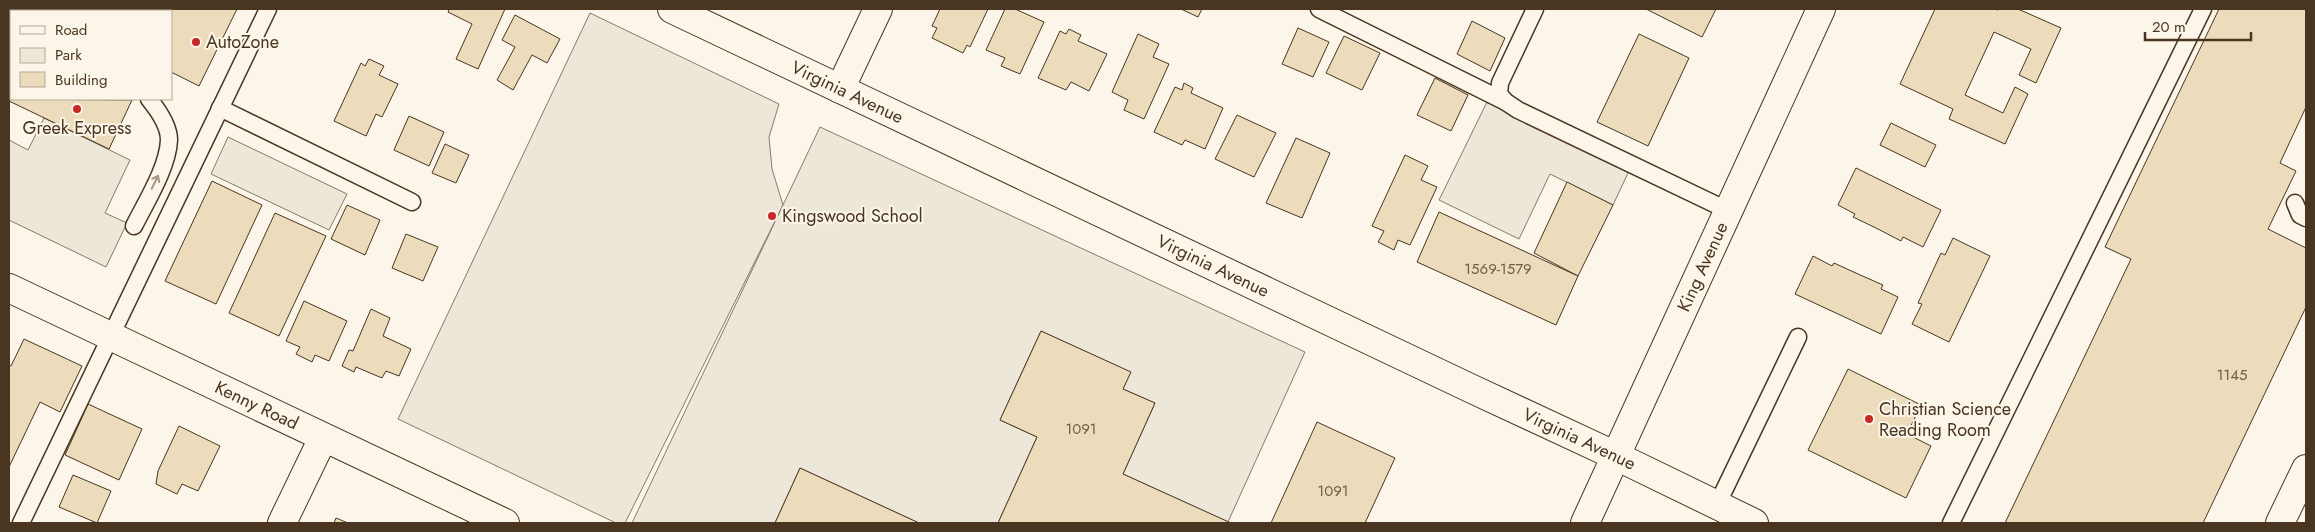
<svg xmlns="http://www.w3.org/2000/svg" width="2315" height="532" viewBox="0 0 2315 532" font-family="Jost,sans-serif">
<style>
.green{fill:#ede6d9;stroke:#887966}
.parking{fill:#ede7d9;stroke:#887966}
.building{fill:#ecdcbc;stroke:#4a3520}
.lines{fill:none;stroke-linecap:round;stroke-linejoin:round}
.service-casing{stroke:#4a3520;stroke-width:19}
.minor-casing{stroke:#4a3520;stroke-width:30}
.tertiary-casing{stroke:#4a3520;stroke-width:30}
.service{stroke:#fbf6e9;stroke-width:16}
.minor{stroke:#fbf6e9;stroke-width:28}
.tertiary{stroke:#fbf6e9;stroke-width:28}
.oneway{stroke:#a29684}
.poi-dot{fill:#c62828;stroke:#fbf6e9;stroke-width:2}
.labels{text-anchor:middle;stroke-width:4;stroke-linejoin:round;paint-order:stroke}
.number-label{font-size:15px;fill:#725f47}
.poi-label{font-size:18px;fill:#4a3520;stroke:#fbf6e9;text-anchor:start}
.street-label{font-size:18px;fill:#4a3520;stroke:#fbf6e9}
</style>
<rect width="100%" height="100%" fill="#fbf6e9"/>
<!-- green -->
<path class="green" d="M590 13 779 104 769 137 772 169 783 205 625 523H616L398 419Z"/>
<!-- parking -->
<g class="parking">
<path d="M40 9H84L82 11H45Z"/>
<path d="M1487 102 1629 171 1613 205 1550 174 1519 239 1439 200Z"/>
<path d="M44 118 130 160 105 213 127 223 106 267 9 220V140L28 150Z"/>
<path d="M820 127 1305 352 1228 522 1123 474 1155 403 1123 389 1130 372 1041 331 1000 420 1037 437 998 523H919L800 468 775 523H632Z"/>
<path d="M228 137 347 194 329 230 211 174Z"/>
</g>
<!-- building -->
<g class="building">
<path d="M91 9H237L199 86 171 72V11H90Z"/>
<path d="M449 9H505L478 69 456 59 472 24 448 12Z"/>
<path d="M940 9H988L970 47 967 45 963 53 932 38 937 28 932 26Z"/>
<path d="M1005 9H1015L1044 22 1020 74 1001 66 1005 58 986 50Z"/>
<path d="M1181 9H1202L1198 17Z"/>
<path d="M1646 9H1716L1702 37Z"/>
<path d="M1935 9H1994L1998 10V9H2018L2061 28 2036 83 2019 75 2031 49 1994 32 1965 95 2003 113 2015 87 2028 94 2005 144 1949 119 1953 109 1900 84Z"/>
<path d="M2219 9H2306V107L2280 163 2296 171 2268 229 2306 248V307L2203 523H2005L2131 259 2105 247Z"/>
<path d="M515 15 560 39 547 63 532 55 513 90 497 80 515 47 502 40Z"/>
<path d="M1472 21 1505 38 1490 71 1457 54Z"/>
<path d="M1298 28 1329 42 1313 77 1282 64Z"/>
<path d="M1069 29 1081 35 1078 41 1107 54 1089 91 1071 82 1066 90 1038 78 1060 31 1066 34Z"/>
<path d="M1138 34 1159 44 1153 57 1169 64 1144 119 1124 110 1128 100 1112 92Z"/>
<path d="M1639 34 1689 58 1648 146 1597 122Z"/>
<path d="M1344 36 1380 53 1362 90 1326 73Z"/>
<path d="M369 59 384 66 379 75 398 84 382 117 376 114 366 136 334 121 361 63 365 66Z"/>
<path d="M11 65V99L132 100 109 149 9 101V71Z"/>
<path d="M1435 78 1468 95 1451 131 1417 115Z"/>
<path d="M1184 83 1193 88 1191 93 1223 108 1205 149 1185 140 1182 145 1154 132 1175 87 1182 90Z"/>
<path d="M1237 115 1276 133 1254 177 1215 159Z"/>
<path d="M409 116 444 132 429 166 394 150Z"/>
<path d="M1891 123 1936 145 1925 167 1880 145Z"/>
<path d="M1296 138 1330 153 1302 218 1266 203Z"/>
<path d="M445 144 469 155 456 183 432 173Z"/>
<path d="M1405 155 1428 166 1421 180 1437 187 1410 245 1398 240 1394 250 1378 242 1384 231 1372 226Z"/>
<path d="M1856 168 1941 210 1923 247 1903 237 1901 241 1878 229 1853 217 1855 214 1838 205Z"/>
<path d="M212 181 262 205 216 304 165 281Z"/>
<path d="M1567 182 1613 205 1578 276 1534 253Z"/>
<path d="M347 205 380 220 365 255 331 239Z"/>
<path d="M1439 212 1578 276 1556 325 1417 262Z"/>
<path d="M275 213 326 236 279 336 229 313Z"/>
<path d="M406 234 438 247 423 281 392 268Z"/>
<path d="M1953 238 1990 256 1949 342 1912 324 1922 304 1918 303 1941 253 1945 255Z"/>
<path d="M1813 256 1832 266 1834 263 1858 274 1883 285 1881 289 1898 297 1881 334 1795 294Z"/>
<path d="M304 301 347 321 329 361 315 355 312 362 296 354 300 347 286 341Z"/>
<path d="M371 309 390 318 383 336 411 349 399 376 386 371 382 378 356 367 354 372 342 366 349 350 353 351Z"/>
<path d="M1041 331 1131 372 1123 389 1155 403 1123 474 1231 523H998L1037 437 1000 420Z"/>
<path d="M24 339 82 366 60 412 40 402 9 467V365L11 366Z"/>
<path d="M1848 369 1921 405 1907 434 1931 446 1906 498 1808 450Z"/>
<path d="M88 404 142 429 119 480 65 455Z"/>
<path d="M1317 422 1395 458 1365 523H1271Z"/>
<path d="M179 426 220 446 198 491 182 484 177 494 156 484 158 471Z"/>
<path d="M800 468 919 523H775Z"/>
<path d="M73 475 111 491 97 523 59 507Z"/>
<path d="M336 518 348 523H334Z"/>
</g>
<g class="lines">
<!-- service casing -->
<g class="service-casing">
<g id="service">
<path d="M1319 9 1506 102"/>
<path d="M1535 9 1500 83 1499 94 1506 102 1518 110 1729 211"/>
<path d="M9 31H11"/>
<path d="M220 108 412 202"/>
<path d="M2295 203 2300 215 2306 218"/>
<path d="M134 226C146 202 168 167 169 140 169 125 158 110 149 99"/>
<path d="M1717 505 1798 337"/>
<path d="M21 523 268 9"/>
<path d="M1951 523 2203 9"/>
</g>
</g>
<!-- minor casing -->
<g class="minor-casing">
<g id="minor">
<path id="s1" d="M672 9 1470 388 1616 456 1754 523"/>
<path d="M840 89 878 9"/>
<path d="M282 523 323 438"/>
<path d="M2280 523 2306 469"/>
</g>
</g>
<!-- tertiary casing -->
<g class="tertiary-casing">
<g id="tertiary">
<path id="s2" d="M9 288 505 523"/>
<path id="s3" d="M1585 523 1821 9"/>
</g>
</g>
<!-- service -->
<use href="#service" class="service"/>
<!-- minor -->
<use href="#minor" class="minor"/>
<!-- tertiary -->
<use href="#tertiary" class="tertiary"/>
</g>
<!-- one-way arrows -->
<defs><path id="oneway-shaft" d="M-6 0H5M1.5-3L5.5 0L1.5 3" fill="none" stroke-width="1.6" stroke-linecap="round" stroke-linejoin="round" transform="scale(1.25)"/></defs>
<use class="oneway" href="#oneway-shaft" transform="translate(155 182) rotate(-64)"/>
<!-- markers -->
<g class="poi-dot">
<circle cx="196" cy="42" r="5"/>
<circle cx="77" cy="109" r="5"/>
<circle cx="772" cy="216" r="5"/>
<circle cx="1869" cy="419" r="5"/>
</g>
<g class="labels">
<!-- number labels -->
<g class="number-label">
<text x="1498" y="274">1569-1579</text>
<text x="2232" y="380">1145</text>
<text x="1081" y="434">1091</text>
<text x="1333" y="496">1091</text>
</g>
<!-- poi labels -->
<g class="poi-label">
<text x="206" y="48">AutoZone</text>
<text x="77" y="134" text-anchor="middle">Greek Express</text>
<text x="782" y="222">Kingswood School</text>
<text x="1879" y="415">Christian Science<tspan x="1879" dy="21">Reading Room</tspan></text>
</g>
<!-- street labels -->
<g class="street-label">
<text dy="6" stroke="none"><textPath href="#s1" startOffset="194">Virginia Avenue</textPath></text>
<text dy="6" stroke="none"><textPath href="#s1" startOffset="599">Virginia Avenue</textPath></text>
<text dy="6" stroke="none"><textPath href="#s3" startOffset="282">King Avenue</textPath></text>
<text dy="6" stroke="none"><textPath href="#s2" startOffset="274">Kenny Road</textPath></text>
<text dy="6" stroke="none"><textPath href="#s1" startOffset="1004">Virginia Avenue</textPath></text>
</g>
</g>
<!-- border -->
<rect width="2315" height="532" fill="none" stroke="#4a3520" stroke-width="20"/>
<!-- legend -->
<rect x="10" y="10" width="162" height="90" fill="#fbf6e9" stroke="#b4a999"/>
<rect x="20" y="26" width="25" height="8" fill="#fbf6e9" stroke="#b4a999"/>
<text x="55" y="35" font-size="15" fill="#4a3520">Road</text>
<rect x="20" y="48" width="25" height="15" fill="#ede6d9" stroke="#b4a999"/>
<text x="55" y="60" font-size="15" fill="#4a3520">Park</text>
<rect x="20" y="72" width="25" height="15" fill="#ecdcbc" stroke="#b4a999"/>
<text x="55" y="85" font-size="15" fill="#4a3520">Building</text>
<!-- scale -->
<path d="M2145 32v8h106v-8" fill="none" stroke="#4a3520" stroke-width="2.5"/>
<text x="2152" y="32" font-size="15" fill="#4a3520" stroke="#fbf6e9" stroke-width="4" paint-order="stroke">20 m</text>
</svg>
